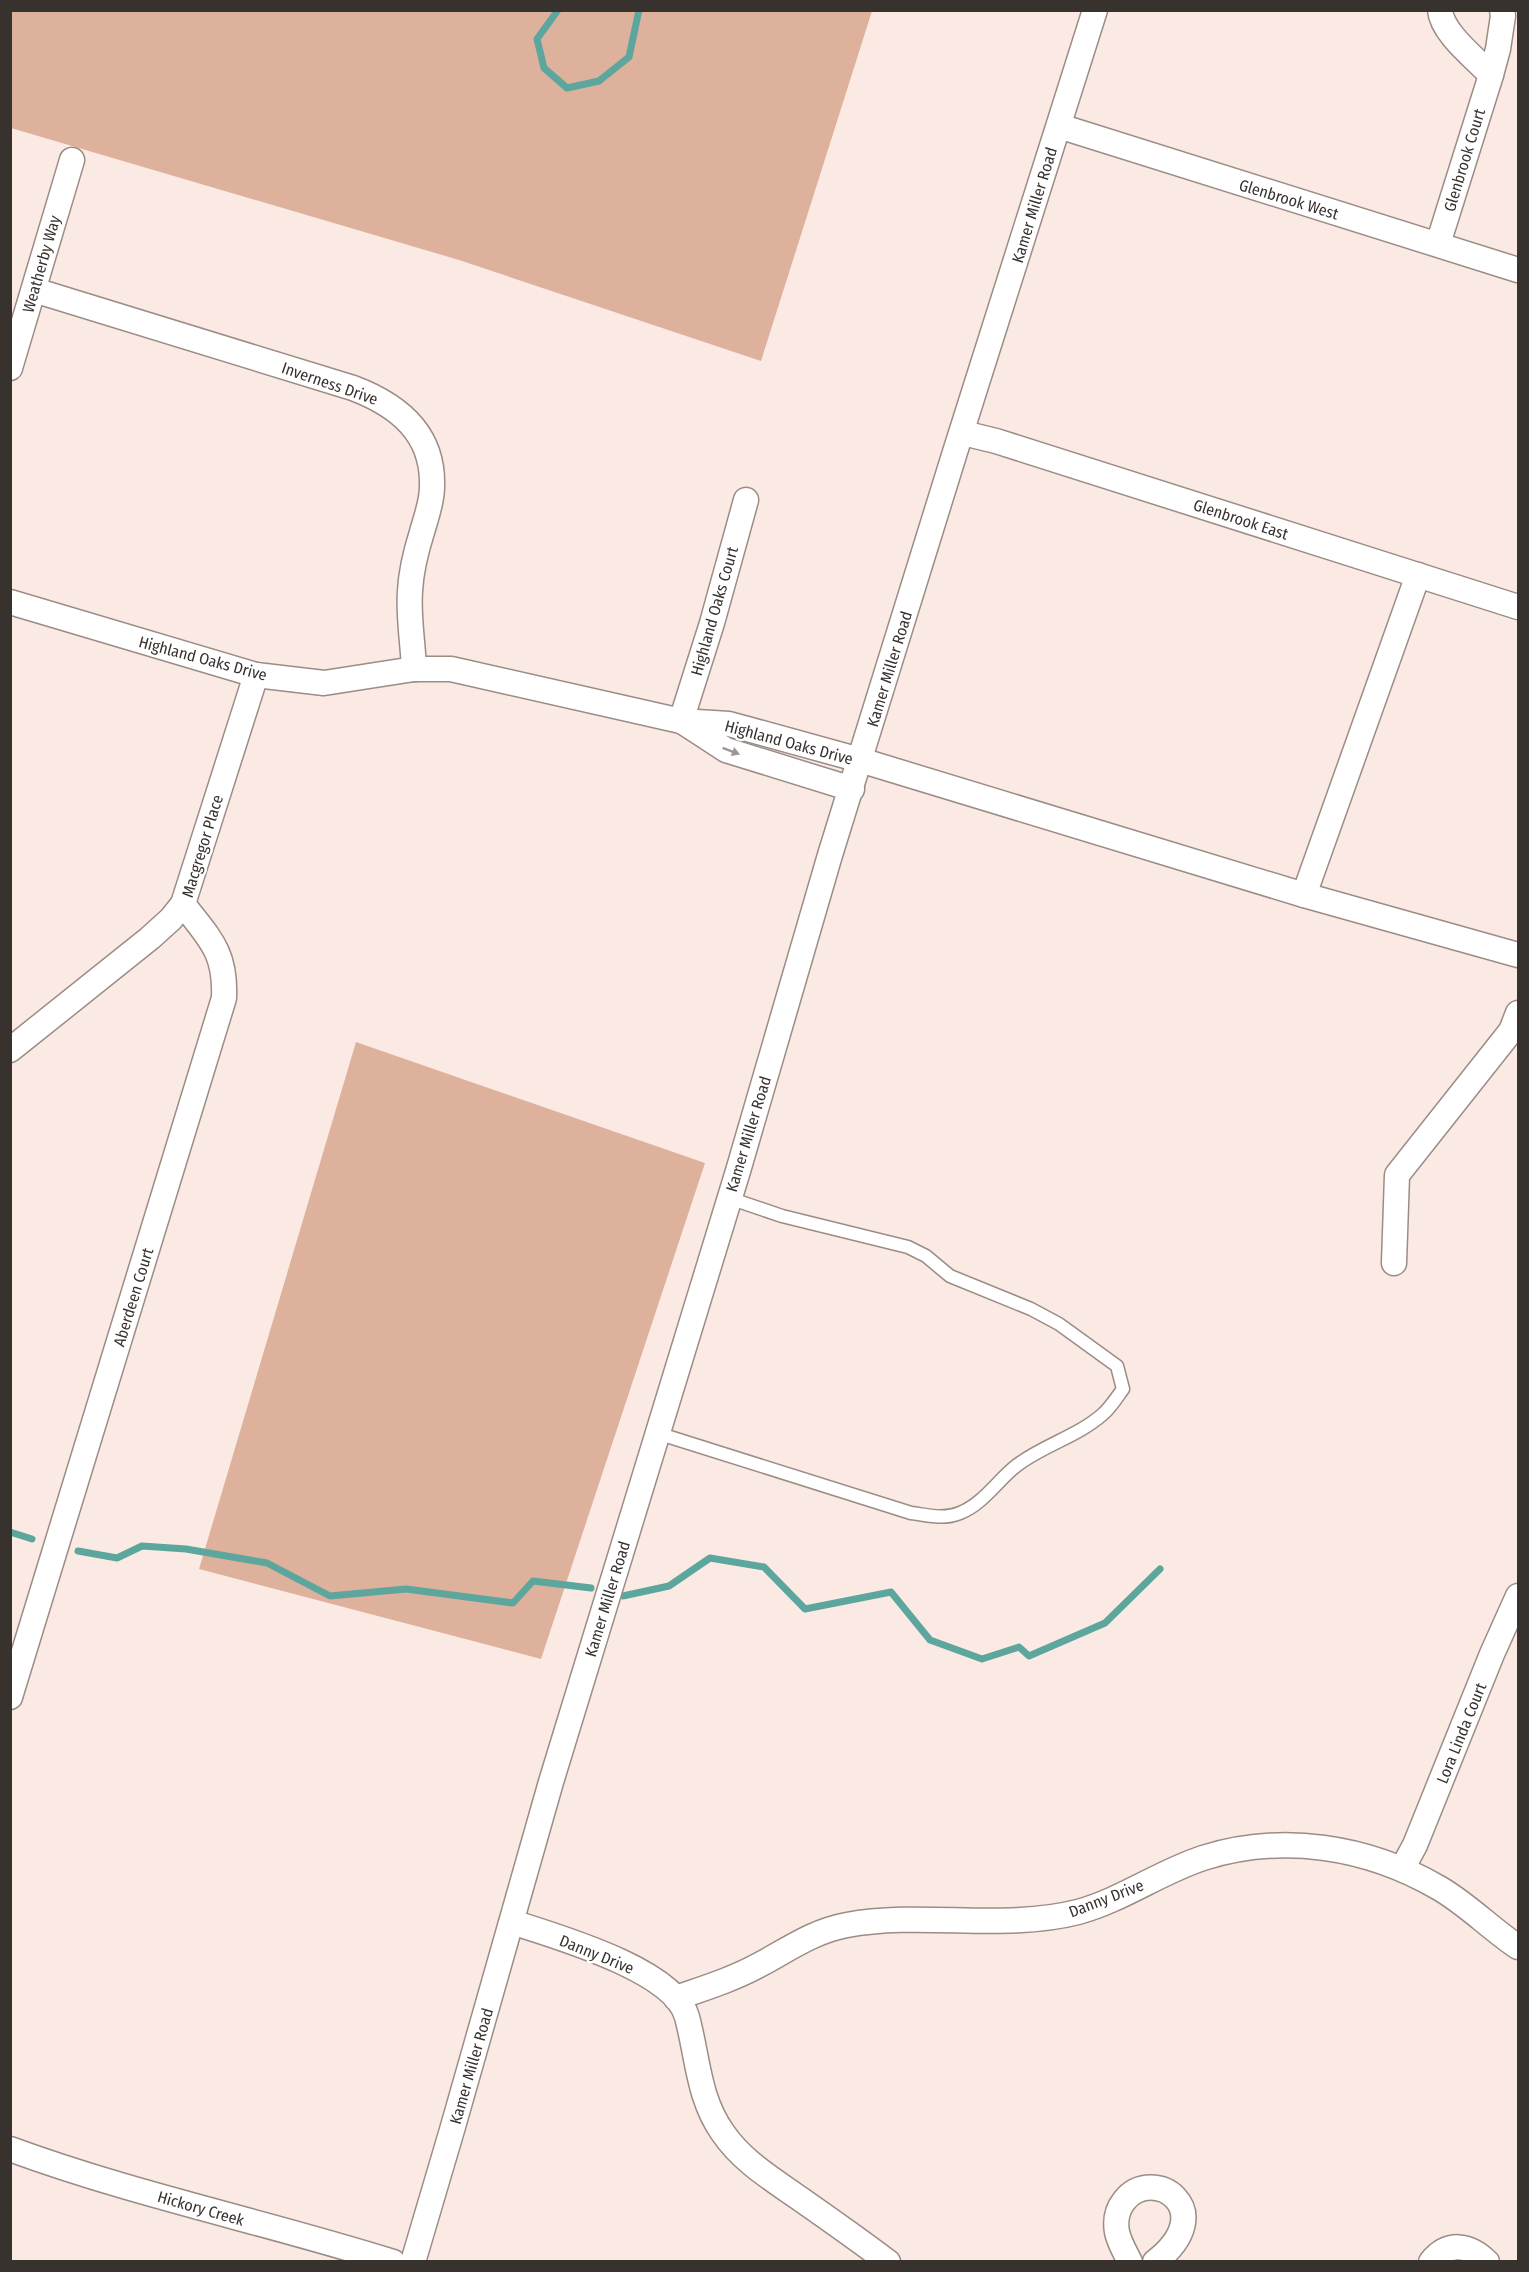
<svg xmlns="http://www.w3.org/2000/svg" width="1529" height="2272" viewBox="0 0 1529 2272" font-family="'Fira Sans Condensed',sans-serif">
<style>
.green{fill:#deb19c}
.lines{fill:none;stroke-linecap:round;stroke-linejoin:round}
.stream{stroke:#5da69e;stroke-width:7}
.lane-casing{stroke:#9b8c85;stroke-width:15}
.street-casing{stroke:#9b8c85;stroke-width:27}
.lane{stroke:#fff;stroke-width:12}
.street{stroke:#fff;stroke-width:24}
.oneway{fill:#9c9897}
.labels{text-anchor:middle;stroke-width:5;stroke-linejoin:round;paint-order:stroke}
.street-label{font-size:16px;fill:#38322f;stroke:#fff}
</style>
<rect width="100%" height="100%" fill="#fbeae3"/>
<!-- green -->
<g class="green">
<path d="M10 11 11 10 872 11 761 361 459 260 11 128Z"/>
<path d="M356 1042 705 1163 541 1659 199 1569Z"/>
</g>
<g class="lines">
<!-- stream -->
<g class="stream">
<path d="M558 10 537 39 544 68 567 88 599 81 629 57 639 10"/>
<path d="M10 1532 32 1539"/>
<path d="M78 1551 117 1558 142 1546 186 1549 267 1563 330 1596 406 1589 513 1603 533 1581 591 1588"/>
<path d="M623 1596 669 1586 710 1558 764 1567 805 1609 891 1592 930 1640 982 1659 1019 1647 1029 1656 1105 1623 1160 1569"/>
</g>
<!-- lane casing -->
<g class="lane-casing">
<path id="lane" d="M657 1433 911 1513C928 1515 943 1520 960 1513 983 1504 998 1480 1016 1466 1043 1445 1077 1437 1103 1414 1111 1407 1117 1397 1123 1389L1117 1366 1059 1324 1031 1309 950 1276 926 1256 908 1247 782 1216 729 1198"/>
</g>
<!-- street casing -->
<g class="street-casing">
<g id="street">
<path d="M1440 10C1442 33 1475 58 1491 75L1498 49 1503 16 1502 10"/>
<path d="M1059 126 1518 270"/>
<path d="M1438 244 1491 75"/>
<path d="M34 290 353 388C398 405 434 433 432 487 432 502 426 518 422 532 416 551 411 571 410 591 408 616 413 643 414 669"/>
<path d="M10 368 72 160"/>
<path d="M963 433 996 441 1518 607"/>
<path d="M10 602 256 675 324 683 414 669H451L681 721 729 724 860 760 1304 895 1518 955"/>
<path d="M681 721 712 623 746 500"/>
<path d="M683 722 726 750 852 789"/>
<path d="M1304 895 1418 575"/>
<path d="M10 1050 150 938 171 919 183 904 256 675"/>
<path d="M1394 1263 1397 1175 1511 1031 1518 1013"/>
<path d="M10 1697 224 998C226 952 210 939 183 904"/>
<path d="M1402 1869 1415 1845 1492 1654 1518 1596"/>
<path d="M512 1922C555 1936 675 1970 687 2017 698 2058 698 2098 723 2133 742 2161 772 2179 799 2198 829 2219 859 2240 888 2262"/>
<path d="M676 1998C705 1988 734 1979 761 1964 789 1949 814 1931 847 1925 923 1911 1003 1931 1078 1912 1122 1900 1160 1872 1203 1858 1282 1833 1367 1846 1439 1888 1467 1904 1491 1929 1518 1947"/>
<path d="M10 2149C135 2195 266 2222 393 2262"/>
<path d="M413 2262 452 2130 551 1782 738 1171 830 855 955 452 1095 10"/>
<path d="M1130 2262C1125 2252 1119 2242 1117 2232 1115 2221 1117 2210 1124 2201 1153 2164 1222 2210 1155 2262"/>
<path d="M1431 2262C1448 2241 1469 2244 1487 2262"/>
</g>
</g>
<!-- lane -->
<use href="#lane" class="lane"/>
<!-- street -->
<use href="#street" class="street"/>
</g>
<!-- one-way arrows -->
<defs><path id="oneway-solid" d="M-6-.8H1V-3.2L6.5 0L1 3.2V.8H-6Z" transform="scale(1.5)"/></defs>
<use class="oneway" href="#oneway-solid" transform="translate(731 751) rotate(21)"/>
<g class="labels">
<!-- street labels -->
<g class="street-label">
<text transform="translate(1464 160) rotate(-73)" y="6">Glenbrook Court</text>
<text transform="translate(1289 199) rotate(17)" y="6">Glenbrook West</text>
<text transform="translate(1034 205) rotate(-73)" y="6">Kamer Miller Road</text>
<text transform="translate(41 264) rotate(-74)" y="6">Weatherby Way</text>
<text transform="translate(330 383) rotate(19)" y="6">Inverness Drive</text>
<text transform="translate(1241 519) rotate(18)" y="6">Glenbrook East</text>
<text transform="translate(714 611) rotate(-74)" y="6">Highland Oaks Court</text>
<text transform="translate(203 658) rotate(15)" y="6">Highland Oaks Drive</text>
<text transform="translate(889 669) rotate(-73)" y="6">Kamer Miller Road</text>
<text transform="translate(789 742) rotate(15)" y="6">Highland Oaks Drive</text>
<text transform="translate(202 846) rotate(-73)" y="6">Macgregor Place</text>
<text transform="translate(748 1134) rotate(-73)" y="6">Kamer Miller Road</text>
<text transform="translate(133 1297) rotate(-73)" y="6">Aberdeen Court</text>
<text transform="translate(607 1599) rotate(-73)" y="6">Kamer Miller Road</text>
<text transform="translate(1461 1733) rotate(-68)" y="6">Lora Linda Court</text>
<text transform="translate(1106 1898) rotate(-21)" y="6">Danny Drive</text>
<text transform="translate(597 1954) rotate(22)" y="6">Danny Drive</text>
<text transform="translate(471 2066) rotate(-74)" y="6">Kamer Miller Road</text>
<text transform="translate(201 2208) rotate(16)" y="6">Hickory Creek</text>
</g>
</g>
<!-- border -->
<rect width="1529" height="2272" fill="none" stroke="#38322f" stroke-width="24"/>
</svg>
